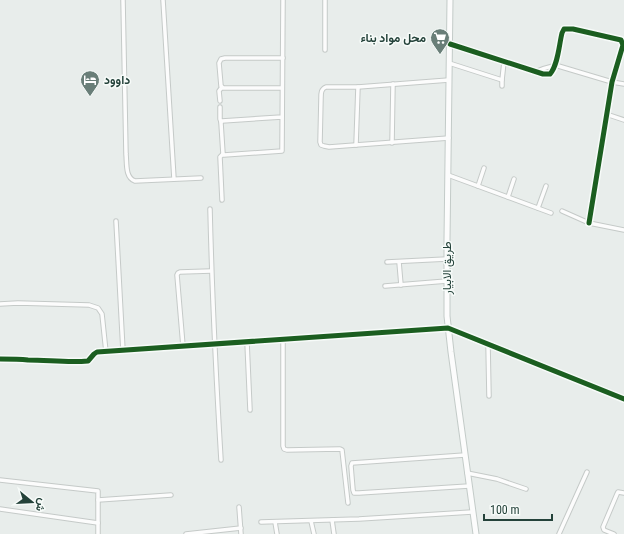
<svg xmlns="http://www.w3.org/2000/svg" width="624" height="534" viewBox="0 0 624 534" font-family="'Roboto Condensed',Vazirmatn,sans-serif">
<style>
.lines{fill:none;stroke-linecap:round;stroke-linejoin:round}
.minor-casing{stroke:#c5cac8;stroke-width:5.5}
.secondary-casing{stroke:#c3cbc8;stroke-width:7}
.minor{stroke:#fcfcfc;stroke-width:3.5}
.secondary{stroke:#fcfcfc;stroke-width:5}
.cycleway-casing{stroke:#f7fbf9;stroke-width:8}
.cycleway{stroke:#1b5e20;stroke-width:5}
.labels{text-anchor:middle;stroke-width:3;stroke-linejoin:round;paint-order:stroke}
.poi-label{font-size:12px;font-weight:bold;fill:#24423a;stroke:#f7fbf9;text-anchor:end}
.street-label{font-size:12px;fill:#24423a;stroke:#f7fbf9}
</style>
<rect width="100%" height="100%" fill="#e8edeb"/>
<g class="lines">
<!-- minor casing -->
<g class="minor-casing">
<g id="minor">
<path d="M123 0 126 154C127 163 125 178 135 181L201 178"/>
<path d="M163 0 174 179"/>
<path d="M450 44 543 74H550C558 65 559 45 562 33L564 29H573L621 40 623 45 612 82 589 223"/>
<path d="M325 50V0"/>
<path d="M449 63 502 80"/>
<path d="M536 72C542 68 548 68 555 65L612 82 624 84"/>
<path d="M502 86V80L504 62"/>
<path d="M282 88H223L221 86 219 63 221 59 225 58H283"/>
<path d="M220 101 219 91 222 87"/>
<path d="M220 107V119L221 122"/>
<path d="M606 114 624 120"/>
<path d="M282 117 222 121 221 123 223 154 224 155 282 151 283 0"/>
<path d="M449 138 329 147 324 146 321 145 320 142 321 98C321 93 321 89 326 87H358L449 80"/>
<path d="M392 143 393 84"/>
<path d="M356 145 358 87"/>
<path d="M448 175 551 213"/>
<path d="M478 186 484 168"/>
<path d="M508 197 514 179"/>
<path d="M222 200 220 157 223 154"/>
<path d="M538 208 546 186"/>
<path d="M210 209C212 293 216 377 221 460"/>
<path d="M562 211 589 223 624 230"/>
<path d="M116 221 123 351"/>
<path d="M387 262 447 259"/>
<path d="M399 262 401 285"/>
<path d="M385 286 447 281"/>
<path d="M0 304 18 303 89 305 98 308 102 314 106 352"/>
<path d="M283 340V446L284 449 287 450 340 449 342 450 348 503"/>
<path d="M247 342 250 410"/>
<path d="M488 344 489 396"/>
<path d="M183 346 177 275 178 273 180 272 211 271"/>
<path d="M0 359C9 359 19 359 28 360 48 360 68 363 88 361L94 354 97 352 448 328 624 399"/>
<path d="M465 455 352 463 351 466 353 490 354 493H359L469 486"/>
<path d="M467 473 497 479 526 489"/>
<path d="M0 480 98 491V534"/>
<path d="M98 500 171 495"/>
<path d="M239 507 241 534"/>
<path d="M0 509 98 523"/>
<path d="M332 520 334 534"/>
<path d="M311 521 314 534"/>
<path d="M261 522 359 519 472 512"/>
<path d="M275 522 277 534"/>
<path d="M186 534 241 528"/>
<path d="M559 534 587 472"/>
<path d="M614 534 604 530 603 527 617 494 618 492 624 493"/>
</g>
</g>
<!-- secondary casing -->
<g class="secondary-casing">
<path id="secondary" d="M450 0 447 240V316L451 352 476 534"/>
</g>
<!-- minor -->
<use href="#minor" class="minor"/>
<!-- secondary -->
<use href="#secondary" class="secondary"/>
<!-- cycleway casing -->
<g class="cycleway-casing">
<g id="cycleway">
<path d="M450 44 543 74H550C558 65 559 45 562 33L564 29H573L621 40 623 45 612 82 589 223"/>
<path d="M0 359C9 359 19 359 28 360 48 360 68 363 88 361L94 354 97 352 448 328 624 399"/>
</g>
</g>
<!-- cycleway -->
<use href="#cycleway" class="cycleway"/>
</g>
<!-- icons -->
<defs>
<g id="supermarket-pin" transform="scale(1)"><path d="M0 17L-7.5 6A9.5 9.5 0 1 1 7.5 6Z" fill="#697e78" stroke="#f7fbf9"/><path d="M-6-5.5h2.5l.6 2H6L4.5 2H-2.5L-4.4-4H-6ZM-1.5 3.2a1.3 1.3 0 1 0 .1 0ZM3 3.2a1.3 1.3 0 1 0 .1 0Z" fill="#fff"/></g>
<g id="hotel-pin" transform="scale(1)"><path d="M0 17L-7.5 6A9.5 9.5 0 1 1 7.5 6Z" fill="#697e78" stroke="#f7fbf9"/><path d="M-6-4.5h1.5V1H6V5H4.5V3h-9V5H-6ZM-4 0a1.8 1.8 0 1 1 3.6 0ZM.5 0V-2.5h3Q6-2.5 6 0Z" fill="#fff"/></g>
</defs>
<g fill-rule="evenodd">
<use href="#supermarket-pin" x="440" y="38"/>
<use href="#hotel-pin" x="90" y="80"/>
</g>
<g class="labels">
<!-- poi labels -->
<g class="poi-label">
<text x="426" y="42">محل مواد بناء</text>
<text x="104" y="84" text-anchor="start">داوود</text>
</g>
<!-- street labels -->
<g class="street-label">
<text transform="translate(447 268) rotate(-90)" y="4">طريق الابيار</text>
</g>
</g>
<!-- north arrow -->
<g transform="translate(32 502) rotate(108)" stroke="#f7fbf9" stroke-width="3" paint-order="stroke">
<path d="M0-3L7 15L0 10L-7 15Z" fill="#24423a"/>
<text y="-6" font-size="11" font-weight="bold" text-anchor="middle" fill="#24423a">ش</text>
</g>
<!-- scale -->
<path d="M484 514v6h68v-6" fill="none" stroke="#24423a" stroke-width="2"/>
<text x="490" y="514" font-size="12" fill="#24423a" stroke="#f7fbf9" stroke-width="3" paint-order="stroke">100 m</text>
</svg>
